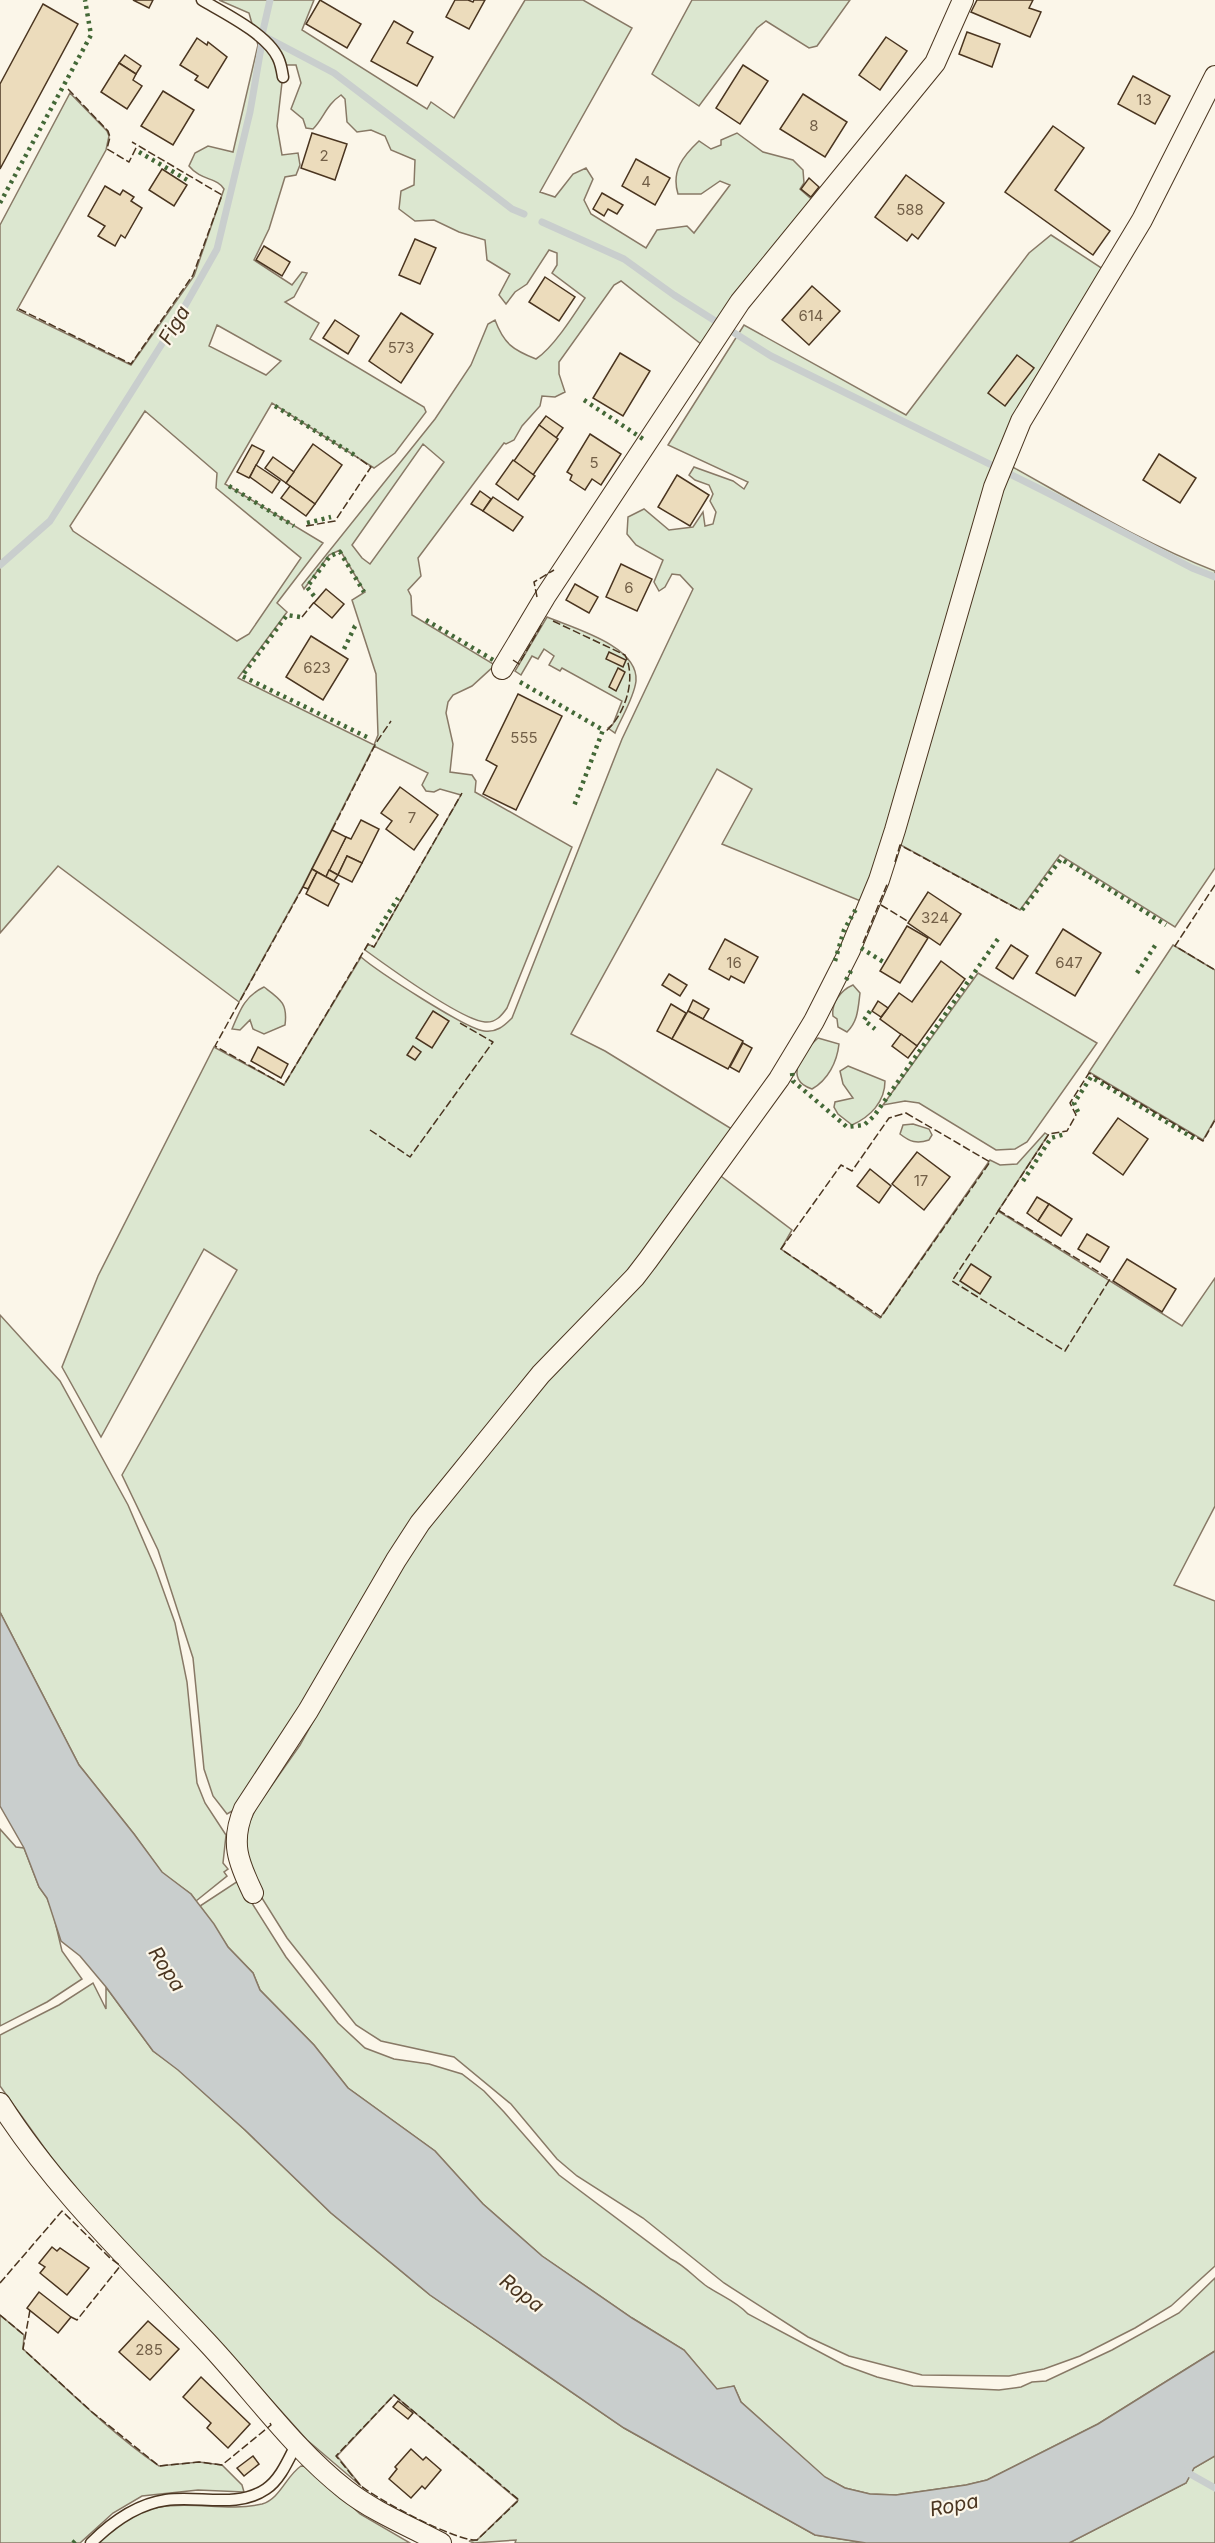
<svg xmlns="http://www.w3.org/2000/svg" width="1215" height="2543" viewBox="0 0 1215 2543" font-family="Inter,sans-serif">
<style>
.green{fill:#dce7d0;stroke:#887966;stroke-width:1.5;fill-rule:evenodd}
.water{fill:#c9cecd;stroke:#887966;stroke-width:1.5}
.lines{fill:none;stroke-linecap:round;stroke-linejoin:round}
.stream{stroke:#c9cecd;stroke-width:7}
.building{fill:#ecdcbc;stroke:#4a3520;stroke-width:1.5}
.lane-casing{stroke:#4a3520;stroke-width:13}
.street-casing{stroke:#4a3520;stroke-width:22}
.lane{stroke:#fbf6e9;stroke-width:10}
.street{stroke:#fbf6e9;stroke-width:20}
.hedge{stroke:#436837;stroke-width:4.5;stroke-dasharray:3 4.5;stroke-linecap:butt}
.fence{stroke:#4a3520;stroke-width:1.5;stroke-dasharray:8 3;stroke-linecap:butt}
.labels{text-anchor:middle;stroke-width:4.5;stroke-linejoin:round;paint-order:stroke}
.number-label{font-size:15px;fill:#725f47}
.water-label{font-size:20px;font-style:italic;fill:#4a3520;stroke:#fbf6e9}
</style>
<rect width="100%" height="100%" fill="#fbf6e9"/>
<!-- green -->
<g class="green">
<path d="M219 0H314L302 30 427 109 431 102 454 118 525 0H583L632 28 540 192 555 197 573 174 586 168 593 179 584 200 591 214 646 248 657 230 687 226 694 233 730 185 720 181 701 194H678C671 171 683 156 699 141L711 149 721 145V140L737 133 763 152 793 160 803 170 804 183 800 189 816 203 701 344 621 281 614 285 559 362V374L565 392 555 397 542 396 540 406 522 426 514 440 506 444 504 443 418 558 421 576 408 590 411 596 412 615 495 665 472 686 453 695 448 702 446 713 453 744 450 772 472 775 476 781 475 792 572 847 507 1008C502 1015 496 1023 485 1022 462 1020 387 966 365 950L368 944 374 947 461 795 440 789 434 792 426 791 422 785 428 773 374 746 303 886 239 1002 58 866 0 933V225L70 93 107 131 109 136 106 150 17 310 131 365 194 276 224 189C217 177 201 181 189 166L195 153 208 146 233 152 258 45 249 13ZM284 65H296L301 83 291 109 303 119 306 128 313 129C324 118 326 105 341 95L345 99 347 122 357 132 371 130 385 136 391 150 415 160 414 185 401 191 399 209 415 221 434 220 459 232 485 240 487 260 510 274 499 295 506 304 515 292 527 284 549 250 557 253V265L552 273 585 298C574 315 553 348 536 359 513 350 504 344 495 320L488 324 471 365 435 419 302 585 304 589 329 555 340 550 365 592 352 600 376 674 378 735 374 745 238 678 287 612 277 603 323 543 225 484 272 403 374 468 395 453 426 412 424 407 310 339 319 323 285 302 294 297 307 273 302 272 292 285 254 260 269 229 285 177 296 175 300 165 298 153 282 155 277 126ZM217 325 281 361 266 375 209 346ZM145 411 217 473 216 488 301 558 249 634 237 641 73 531 70 526ZM423 444 444 462 370 564 362 558 352 545Z"/>
<path d="M692 0H850L817 46 809 48 766 21 757 28 699 106 652 74Z"/>
<path d="M1051 235 1103 269 974 536 863 902 722 844 752 789 717 769 571 1034 605 1051 735 1131 631 1273 403 1533 241 1806 227 1814 213 1796 204 1769 193 1658 158 1550 122 1475 237 1270 204 1249 101 1437 62 1367 98 1276 214 1047 284 1085 361 957C377 971 466 1029 484 1031 496 1033 504 1026 512 1018L622 739 693 589 680 575 672 574 665 587 659 591 654 582 663 560 636 545 627 534 628 517 644 509 669 530 693 527 703 512 705 526 713 524 716 512 710 501 713 494 709 485 695 480 689 475 694 467 733 481 744 489 748 482 668 445 744 325 906 415 1029 253Z"/>
<path d="M1009 465C1076 502 1143 543 1215 571V868L1175 927 1060 855 1020 910 897 843Z"/>
<path d="M547 617C573 628 639 646 636 681 634 698 621 718 615 733L608 728 613 724 622 701 562 668 560 671 549 665 554 656 544 649 538 659 532 656 521 675 515 671Z"/>
<path d="M1173 945 1215 970V1119L1203 1140 1089 1072Z"/>
<path d="M978 973 1097 1043 1027 1142 1015 1149 996 1150 919 1103 905 1101 883 1105Z"/>
<path d="M853 985 860 993C858 1009 858 1021 847 1032L838 1027 837 1019 833 1016C831 1003 841 990 853 985Z"/>
<path d="M264 987C280 999 288 1003 285 1025L264 1034 253 1029 250 1020 240 1030 232 1029C240 1010 245 996 264 987Z"/>
<path d="M818 1038 839 1044C837 1062 828 1080 812 1089 783 1080 802 1052 818 1038Z"/>
<path d="M848 1066 885 1081C885 1102 870 1117 852 1125L838 1114 834 1107 835 1102 853 1098 843 1084 840 1071Z"/>
<path d="M913 1124 929 1129 932 1135 929 1140C917 1144 910 1142 900 1134L903 1125Z"/>
<path d="M1045 1133 1048 1135 998 1211 1182 1326 1215 1278V1506L1174 1585 1215 1601V2266L1171 2306 1135 2328 1080 2356 1044 2369 1009 2376 922 2375 849 2356 808 2337 724 2283 643 2218 577 2176 557 2159 511 2104 454 2057 381 2041 356 2025 287 1938 255 1887 246 1856 245 1832 256 1808 300 1745 402 1561 553 1369 718 1174 792 1230 781 1249 880 1318 990 1160 1000 1165 1017 1164Z"/>
<path d="M0 1315 60 1381 128 1505 156 1570 175 1623 187 1682 197 1783 205 1803 226 1835 223 1863 228 1869 224 1872 227 1876 196 1901 191 1894 162 1873 134 1834 79 1765 0 1612Z"/>
<path d="M0 1829 16 1847 24 1848 39 1887 47 1898 53 1913 62 1951 82 1979 47 2002 0 2026Z"/>
<path d="M238 1881 286 1957 338 2023 365 2048 394 2059 429 2064 462 2074 484 2091 504 2112 559 2175 671 2259C684 2265 693 2276 705 2285 719 2295 736 2301 748 2314L844 2365 877 2377 913 2386 999 2390 1021 2387 1032 2382 1046 2381 1112 2350 1179 2313 1215 2278V2351L1098 2424 987 2480 966 2485 896 2495 870 2494 845 2488 824 2477 741 2402 734 2386 717 2390 684 2350 632 2318 542 2256 483 2204 435 2151 348 2088 314 2045 260 1990 253 1973 228 1947 200 1906Z"/>
<path d="M93 1983 106 2009V1987L153 2051 178 2069 245 2130 331 2213 430 2295 624 2428 815 2535 866 2543H515L516 2540 474 2543 469 2541 477 2540 518 2500 394 2395 337 2456 361 2486 307 2440 202 2323 76 2192 0 2086V2035L59 2005Z"/>
<path d="M0 2315 24 2335 23 2349C67 2389 110 2432 159 2466L199 2462 222 2465 242 2485 244 2492 198 2490 142 2496 113 2513 80 2543H0Z"/>
<path d="M1215 2456V2543H1069L1186 2483 1194 2468Z"/>
<path d="M301 2466 309 2467 360 2514 410 2543H96C113 2528 136 2510 160 2507 192 2501 229 2512 262 2504 280 2499 286 2476 301 2466Z"/>
</g>
<!-- water -->
<path class="water" d="M0 1612 79 1765 134 1834 162 1872 191 1894 214 1924 228 1947 253 1973 260 1990 314 2045 348 2088 435 2151 483 2204 542 2256 632 2318 684 2350 717 2389 734 2386 741 2402 825 2477 845 2488 870 2494 896 2495 966 2485 987 2480 1098 2424 1215 2351V2456L1194 2468 1186 2483 1069 2543H866L815 2535 624 2428 430 2295 331 2213 245 2130 178 2070 153 2051 106 1987 80 1956 61 1941 47 1898 39 1887 24 1848 0 1806Z"/>
<g class="lines">
<!-- stream -->
<g class="stream">
<path d="M270 0 262 35 334 73 512 209 524 214"/>
<path d="M542 222 624 259 674 295 771 356 1048 493 1192 568 1215 577"/>
<path d="M0 565 50 521 177 320 217 249 250 112 262 42"/>
<path d="M1183 2470 1215 2488"/>
</g>
</g>
<!-- building -->
<g class="building">
<path d="M133 0H153L149 8Z"/>
<path d="M320 0 361 24 347 48 306 24Z"/>
<path d="M455 0H468L473 2 474 0H485L469 29 446 17Z"/>
<path d="M977 0H1033L1029 8 1041 12 1030 37 971 12Z"/>
<path d="M43 4 78 24 0 169V84Z"/>
<path d="M394 21 413 32 407 43 433 57 417 86 371 61Z"/>
<path d="M967 32 1000 44 992 67 959 54Z"/>
<path d="M886 37 907 51 880 90 859 75Z"/>
<path d="M197 38 207 45 208 42 227 57 208 88 195 80 198 76 180 65Z"/>
<path d="M125 55 141 66 136 74 119 63Z"/>
<path d="M119 63 136 74 133 80 142 86 127 109 101 92Z"/>
<path d="M743 65 768 81 740 124 716 108Z"/>
<path d="M1133 76 1170 96 1155 124 1118 104Z"/>
<path d="M163 91 194 110 173 145 141 126Z"/>
<path d="M803 94 847 122 825 157 780 129Z"/>
<path d="M1053 126 1084 148 1055 190 1110 231 1093 255 1005 192Z"/>
<path d="M312 133 347 144 335 180 301 168Z"/>
<path d="M636 159 670 178 655 205 622 186Z"/>
<path d="M162 169 187 185 174 206 149 190Z"/>
<path d="M906 175 944 203 918 239 912 234 907 241 875 217Z"/>
<path d="M809 178 819 187 811 197 801 189Z"/>
<path d="M105 186 120 195 123 190 134 197 131 201 142 208 125 238 121 235 115 246 98 236 105 226 88 216Z"/>
<path d="M602 193 623 205 617 214 608 209 604 216 593 209Z"/>
<path d="M415 239 436 248 420 284 399 275Z"/>
<path d="M264 246 290 262 282 276 256 260Z"/>
<path d="M545 277 575 297 559 321 529 302Z"/>
<path d="M812 286 840 311 809 345 782 320Z"/>
<path d="M401 313 433 334 401 383 369 361Z"/>
<path d="M335 320 359 336 348 354 323 338Z"/>
<path d="M620 353 650 371 623 416 593 398Z"/>
<path d="M1017 355 1034 368 1005 406 988 393Z"/>
<path d="M546 416 563 428 556 438 539 425Z"/>
<path d="M539 425 558 439 533 475 514 461Z"/>
<path d="M590 434 621 454 601 485 592 479 585 490 570 480 572 475 567 472Z"/>
<path d="M313 444 342 465 315 504 286 483Z"/>
<path d="M252 445 264 451 249 478 237 472Z"/>
<path d="M1159 454 1196 478 1180 503 1143 480Z"/>
<path d="M273 457 294 472 286 483 265 468Z"/>
<path d="M513 460 535 476 518 500 496 484Z"/>
<path d="M256 465 280 481 272 493 250 477Z"/>
<path d="M677 475 709 495 690 526 658 507Z"/>
<path d="M290 486 315 504 306 516 281 498Z"/>
<path d="M480 491 491 499 483 511 471 504Z"/>
<path d="M493 497 523 517 513 531 483 511Z"/>
<path d="M621 564 652 579 637 611 606 597Z"/>
<path d="M575 584 598 597 589 613 566 600Z"/>
<path d="M326 589 344 604 332 618 314 603Z"/>
<path d="M311 636 348 659 323 700 286 677Z"/>
<path d="M609 652 626 660 623 667 606 659Z"/>
<path d="M618 668 625 672 616 691 609 687Z"/>
<path d="M518 694 562 716 516 810 483 794 497 766 486 760Z"/>
<path d="M400 787 438 815 414 850 386 829 392 821 381 813Z"/>
<path d="M361 820 379 829 362 863 347 856 338 875 329 870 346 837 351 839Z"/>
<path d="M332 830 346 837 326 877 312 869Z"/>
<path d="M347 856 362 863 352 882 338 875Z"/>
<path d="M312 869 317 872 308 889 303 887Z"/>
<path d="M329 870 338 875 334 881 326 877Z"/>
<path d="M317 872 339 884 328 906 306 894Z"/>
<path d="M928 892 961 914 940 945 908 923Z"/>
<path d="M907 926 928 938 900 983 880 971Z"/>
<path d="M1063 929 1101 953 1075 996 1036 973Z"/>
<path d="M725 939 758 957 744 983 731 976 729 980 709 969Z"/>
<path d="M1011 945 1028 956 1013 979 996 968Z"/>
<path d="M941 961 965 979 917 1046 880 1019 899 993 912 1002Z"/>
<path d="M669 974 687 985 680 996 662 985Z"/>
<path d="M693 1000 709 1009 703 1019 688 1011Z"/>
<path d="M878 1001 888 1008 881 1017 872 1011Z"/>
<path d="M671 1004 686 1013 672 1039 657 1031Z"/>
<path d="M433 1011 449 1021 432 1048 416 1038Z"/>
<path d="M688 1011 743 1041 728 1069 672 1039Z"/>
<path d="M901 1034 917 1046 908 1058 892 1046Z"/>
<path d="M743 1043 752 1048 739 1072 730 1067Z"/>
<path d="M413 1046 421 1052 415 1060 407 1055Z"/>
<path d="M258 1047 288 1064 281 1078 251 1061Z"/>
<path d="M1118 1118 1148 1139 1123 1175 1093 1153Z"/>
<path d="M917 1152 950 1177 924 1210 892 1184Z"/>
<path d="M870 1169 891 1186 879 1203 857 1186Z"/>
<path d="M1037 1197 1049 1204 1038 1221 1027 1213Z"/>
<path d="M1049 1204 1072 1219 1061 1236 1038 1221Z"/>
<path d="M1087 1234 1109 1247 1100 1262 1078 1249Z"/>
<path d="M1127 1259 1176 1289 1162 1312 1113 1281Z"/>
<path d="M971 1264 991 1277 980 1294 960 1281Z"/>
<path d="M52 2247 57 2251 60 2248 89 2268 67 2295 40 2273 45 2267 39 2263Z"/>
<path d="M39 2292 71 2317 58 2333 27 2308Z"/>
<path d="M148 2321 179 2349 150 2380 119 2352Z"/>
<path d="M201 2377 250 2424 228 2448 207 2428 211 2423 183 2397Z"/>
<path d="M398 2401 413 2413 408 2419 393 2407Z"/>
<path d="M411 2449 423 2460 426 2457 441 2470 425 2489 422 2486 411 2498 389 2479 397 2469 395 2467Z"/>
<path d="M253 2456 259 2464 244 2476 237 2468Z"/>
</g>
<g class="lines">
<!-- lane casing -->
<g class="lane-casing">
<g id="lane">
<path d="M202 0C224 13 267 34 278 58 281 64 282 71 283 77"/>
<path d="M91 2543C111 2523 138 2504 166 2500 198 2495 237 2509 266 2489 281 2479 289 2458 297 2443"/>
</g>
</g>
<!-- street casing -->
<g class="street-casing">
<g id="street">
<path d="M502 669 545 597 740 302 935 63 963 0"/>
<path d="M253 1893C238 1862 230 1842 244 1809L308 1711 396 1560 420 1523 541 1374 635 1277 648 1260 779 1079 814 1021 850 950 879 880 895 830 994 487 1021 421 1142 220 1215 76"/>
<path d="M0 2103C56 2191 131 2261 202 2337 250 2387 291 2447 346 2490 374 2512 409 2526 441 2543"/>
</g>
</g>
<!-- lane -->
<use href="#lane" class="lane"/>
<!-- street -->
<use href="#street" class="street"/>
<!-- hedge -->
<g class="hedge">
<path d="M139 152 189 181"/>
<path d="M0 203 91 35 85 0"/>
<path d="M584 400 643 439"/>
<path d="M275 406 356 456"/>
<path d="M229 486 294 526"/>
<path d="M307 523 331 517"/>
<path d="M314 596 307 587 330 556 340 552 364 592"/>
<path d="M300 617 287 615 242 676 371 739"/>
<path d="M426 620 495 661"/>
<path d="M344 649 355 626 358 624"/>
<path d="M520 682 603 730 574 806"/>
<path d="M1022 910 1061 859 1166 925"/>
<path d="M373 938 398 898"/>
<path d="M861 948 885 963"/>
<path d="M835 961 844 930 856 909"/>
<path d="M1137 973 1156 944"/>
<path d="M846 980 852 969"/>
<path d="M870 1011 864 1020 875 1029"/>
<path d="M792 1073 793 1081 847 1127 864 1125 874 1116 1000 936"/>
<path d="M1078 1112 1074 1103 1091 1077 1195 1139"/>
<path d="M1023 1181 1051 1138 1065 1134"/>
<path d="M73 2543 76 2540"/>
</g>
<!-- fence -->
<g class="fence">
<path d="M68 89 108 131 110 137 107 149 129 162 137 146"/>
<path d="M19 309 131 364 193 275 222 195 132 142"/>
<path d="M306 526 335 521 371 467 357 457"/>
<path d="M537 597 534 582 554 570"/>
<path d="M302 617 315 601"/>
<path d="M553 621 625 655C637 679 625 715 605 732"/>
<path d="M513 660 519 664 542 624"/>
<path d="M332 830 376 743 391 721"/>
<path d="M895 862 900 845 1018 909"/>
<path d="M1215 885 1175 946 1215 970"/>
<path d="M303 887 215 1046 284 1085 368 944 374 947 462 793"/>
<path d="M881 905 909 922"/>
<path d="M863 943 888 882"/>
<path d="M906 1113 990 1162 881 1317 781 1249 841 1165 852 1171 889 1118Z"/>
<path d="M370 1130 410 1157 493 1042 458 1022"/>
<path d="M998 1210 1110 1279 1065 1351 952 1281 1049 1134 1067 1131 1076 1115 1070 1103 1089 1073 1203 1141 1215 1120"/>
<path d="M0 2283 62 2211 110 2258 121 2266"/>
<path d="M30 2310 23 2349 92 2412 159 2466 199 2462 222 2465 271 2425 270 2423"/>
<path d="M0 2315 24 2335"/>
<path d="M71 2317 77 2320 121 2265"/>
<path d="M394 2395 519 2500 477 2540C457 2542 376 2499 360 2485 352 2476 344 2465 336 2456Z"/>
</g>
</g>
<g class="labels">
<!-- number labels -->
<g class="number-label">
<text x="1144" y="105">13</text>
<text x="814" y="131">8</text>
<text x="324" y="161">2</text>
<text x="646" y="187">4</text>
<text x="910" y="215">588</text>
<text x="811" y="321">614</text>
<text x="401" y="353">573</text>
<text x="594" y="468">5</text>
<text x="629" y="593">6</text>
<text x="317" y="673">623</text>
<text x="524" y="743">555</text>
<text x="412" y="823">7</text>
<text x="935" y="923">324</text>
<text x="734" y="968">16</text>
<text x="1069" y="968">647</text>
<text x="921" y="1186">17</text>
<text x="149" y="2355">285</text>
</g>
<!-- water labels -->
<g class="water-label">
<text transform="translate(174 325) rotate(-59)" y="7">Figa</text>
<text transform="translate(167 1969) rotate(57)" y="7">Ropa</text>
<text transform="translate(522 2293) rotate(37)" y="7">Ropa</text>
<text transform="translate(954 2505) rotate(-11)" y="7">Ropa</text>
</g>
</g>
</svg>
